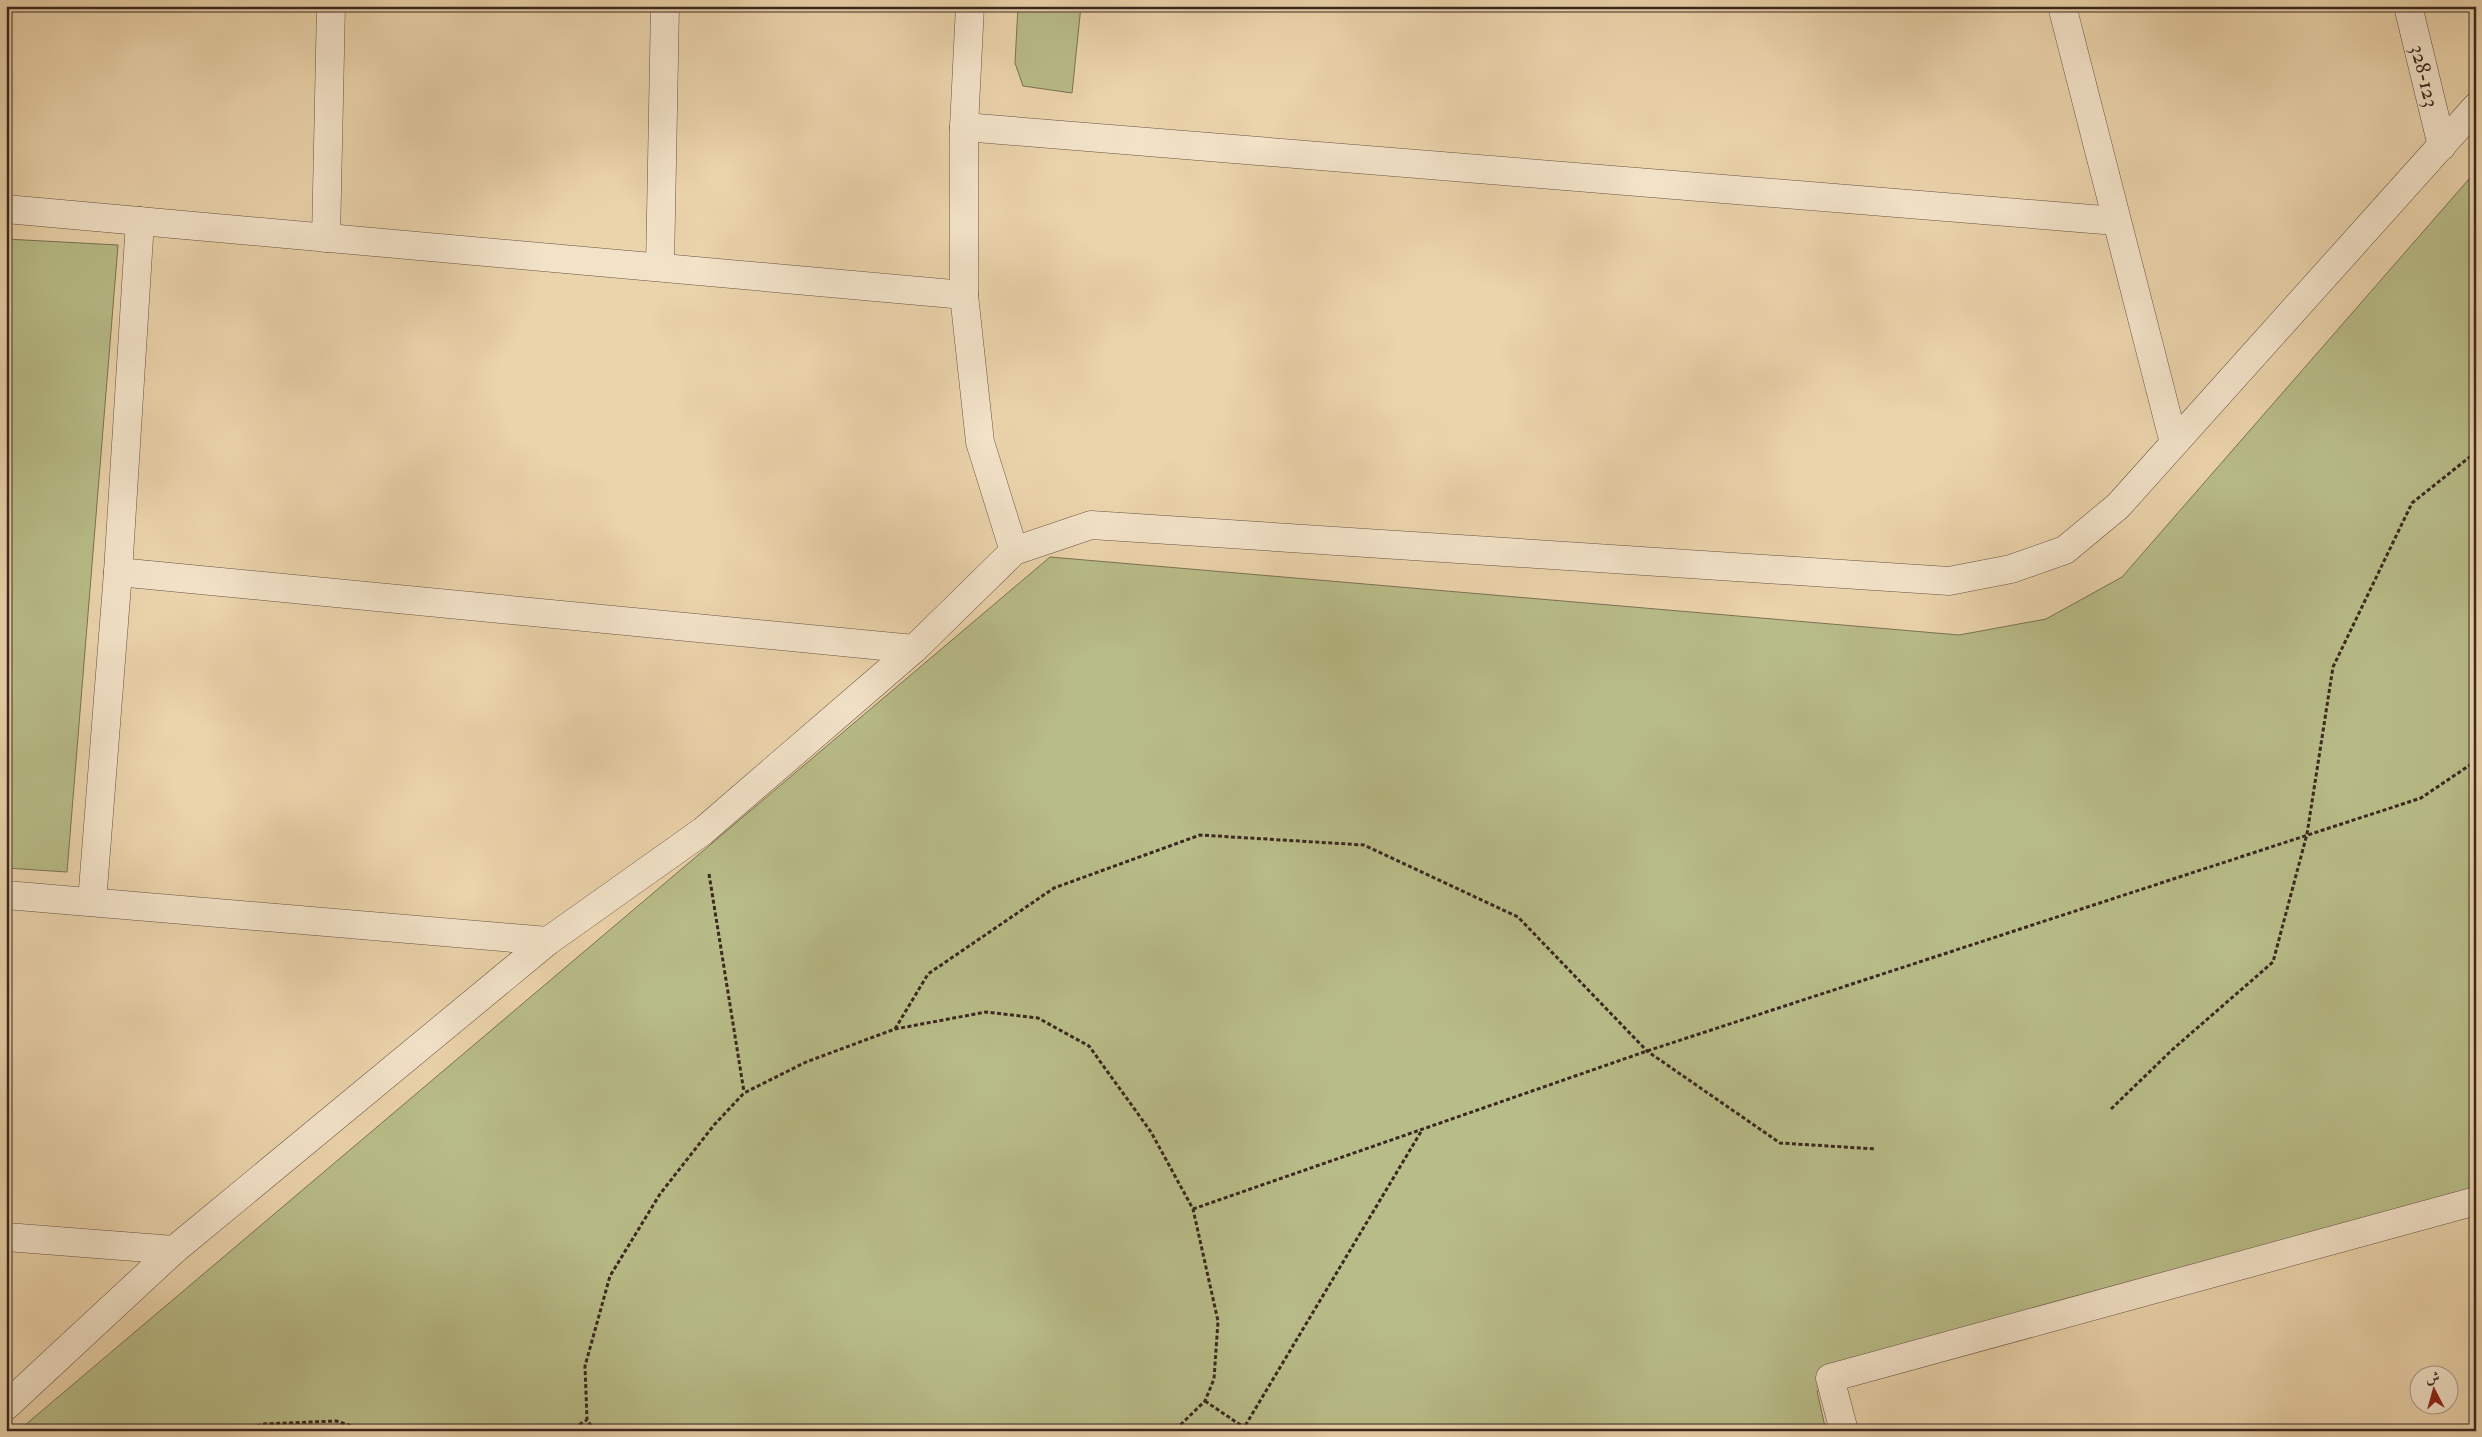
<svg xmlns="http://www.w3.org/2000/svg" width="2482" height="1437" viewBox="0 0 2482 1437" font-family="'IM FELL Double Pica',Amiri,serif">
<style>
.green{fill:#b8bc88;stroke:#7a7254}
.lines{fill:none;stroke-linecap:round;stroke-linejoin:round}
.minor-casing{stroke:#675343;stroke-width:29}
.path{stroke:#3b2820;stroke-width:3;stroke-dasharray:4 2.5;stroke-linecap:butt}
.minor{stroke:#f2e2c8;stroke-width:28}
.labels{text-anchor:middle;stroke-width:5;stroke-linejoin:round;paint-order:stroke}
.street-label{font-size:21px;fill:#3b2820;stroke:#f2e2c8}
</style>
<rect width="100%" height="100%" fill="#ebd3ab"/>
<filter id="stains"><feTurbulence type="fractalNoise" baseFrequency=".004" numOctaves="4"/><feColorMatrix values="0 0 0 0 .2 0 0 0 0 .09 0 0 0 0 .02 0 0 0 .5 -.17"/></filter>
<radialGradient id="worn" r=".72"><stop offset=".6" stop-color="#630" stop-opacity="0"/><stop offset="1" stop-color="#630" stop-opacity=".3"/></radialGradient>
<!-- green -->
<g class="green">
<path d="M1018 6H1081L1072 93 1023 86 1015 63Z"/>
<path d="M2476 171V1204L1817 1391 1826 1431H18L1050 557 1959 635 2046 619 2122 577Z"/>
<path d="M6 239 118 245 67 872 6 868Z"/>
</g>
<g class="lines">
<!-- minor casing -->
<g class="minor-casing">
<g id="minor">
<path d="M2062 6 2174 443"/>
<path id="s1" d="M2408 6 2442 146"/>
<path d="M964 127 2116 221"/>
<path d="M6 209 964 295"/>
<path d="M326 238 331 6"/>
<path d="M660 267 665 6"/>
<path d="M1014 551 1091 525 1949 581 2011 569 2065 550 2118 506 2476 107"/>
<path d="M118 572 914 649"/>
<path d="M6 895 548 941"/>
<path d="M92 902 118 572 140 221"/>
<path d="M6 1237 174 1250"/>
<path d="M6 1406 174 1250 548 941 703 831 914 649 1014 551 980 442 964 295V127L970 6"/>
<path d="M1844 1431 1830 1378 2476 1201"/>
</g>
</g>
<!-- path -->
<g class="path">
<path d="M709 874 744 1092"/>
<path d="M895 1029 928 974 1054 888 1200 835 1364 845 1518 917 1647 1051 1780 1143 1876 1149"/>
<path d="M2111 1109 2173 1049 2273 962 2307 834 2333 667 2412 503 2476 452"/>
<path d="M1193 1209 1647 1051 2421 798 2476 761"/>
<path d="M1205 1401 1245 1428"/>
<path d="M245 1431 262 1424 336 1421 368 1431"/>
<path d="M568 1431 587 1420"/>
<path d="M595 1431 587 1420 585 1366 610 1276 660 1194 714 1125 744 1093 806 1062 895 1029 986 1012 1038 1018 1089 1046 1151 1132 1193 1209 1218 1321 1214 1379 1205 1401 1174 1431"/>
<path d="M1242 1431 1422 1130"/>
</g>
<!-- minor -->
<use href="#minor" class="minor"/>
</g>
<g class="labels">
<!-- street labels -->
<g class="street-label">
<text dy="7" stroke="none"><textPath href="#s1" startOffset="72">328-123</textPath></text>
</g>
</g>
<!-- margin -->
<rect width="2482" height="1437" fill="none" stroke="#ebd3ab" stroke-width="25"/>
<rect x="8" y="8" width="2467" height="1422" fill="none" stroke="#3b2820" stroke-width="2.5"/>
<rect x="12" y="12" width="2457" height="1412" fill="none" stroke="#3b2820"/>
<!-- north arrow -->
<g transform="translate(2434 1390) rotate(354)"><circle r="24" fill="#f2e2c8" stroke="#a99885"/>
<path d="M0-4L9 19L0 12L-9 19Z" fill="#8f2418"/>
<text y="-8" font-size="14" font-weight="bold" text-anchor="middle" fill="#3b2820">ش</text>
</g>
<rect width="100%" height="100%" filter="url(#stains)"/>
<rect width="100%" height="100%" fill="url(#worn)"/>
</svg>
